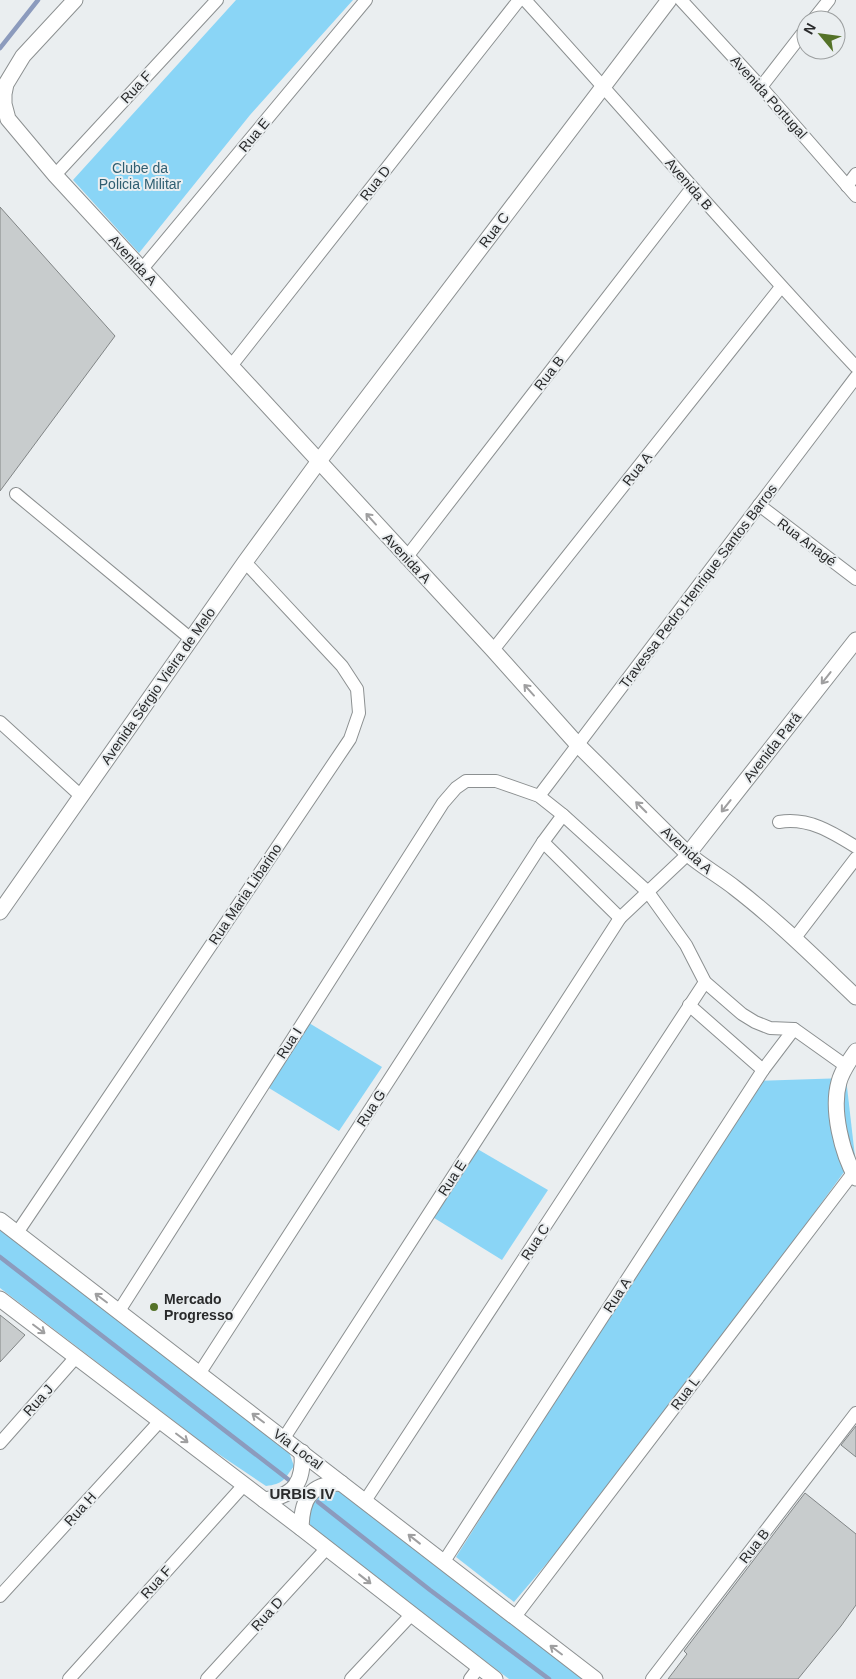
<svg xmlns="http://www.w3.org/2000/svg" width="856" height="1679" viewBox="0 0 856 1679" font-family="Helvetica,sans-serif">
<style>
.green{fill:#8ad5f6}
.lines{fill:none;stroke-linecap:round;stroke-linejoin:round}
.stream{stroke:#8c9bbd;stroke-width:4.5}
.building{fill:#c8cccd;stroke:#818586}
.minor-casing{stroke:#8c9091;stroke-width:14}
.tertiary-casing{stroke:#8c9091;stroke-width:17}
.minor{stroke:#fff;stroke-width:12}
.tertiary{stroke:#fff;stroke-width:15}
.oneway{stroke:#9f9fa0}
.poi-dot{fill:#547228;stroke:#eaeef0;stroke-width:2}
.labels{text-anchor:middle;stroke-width:4;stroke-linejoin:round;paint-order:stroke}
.street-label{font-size:14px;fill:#292a2b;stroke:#eaeef0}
.park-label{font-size:14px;fill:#2f5e71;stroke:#eaeef0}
.poi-label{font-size:14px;font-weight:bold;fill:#292a2b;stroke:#eaeef0;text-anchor:start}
.neighbourhood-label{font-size:15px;font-weight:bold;fill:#292a2b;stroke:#eaeef0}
</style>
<rect width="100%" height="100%" fill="#eaeef0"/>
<!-- green -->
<g class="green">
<path d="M236 0H353L250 115 139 253 73 180Z"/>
<path d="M309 1023 382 1067 339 1131 269 1088Z"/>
<path d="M846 1078 855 1157 627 1469 514 1602 456 1557 757 1081Z"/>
<path d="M474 1147 548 1190 502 1260 431 1216Z"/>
<path d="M0 1226 289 1452 294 1466C284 1480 283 1484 266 1486L208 1447 0 1288Z"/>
<path d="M333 1489 351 1496 591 1679H509L312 1530 308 1518V1507L317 1493Z"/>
</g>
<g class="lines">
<!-- stream -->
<g class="stream">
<path d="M0 48 38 0"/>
<path d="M0 1257 289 1480"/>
<path d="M318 1502 430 1590 549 1679"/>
</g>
</g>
<!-- building -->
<g class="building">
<path d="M0 207 115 336 0 491Z"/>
<path d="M0 1315 25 1335 0 1362Z"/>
<path d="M856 1426V1457L841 1445Z"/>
<path d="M805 1493 856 1534V1605L841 1626 798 1679H668L687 1654 684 1651Z"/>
</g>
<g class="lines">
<!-- minor casing -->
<g class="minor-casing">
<g id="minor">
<path d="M525 0C636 122 743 247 856 367"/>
<path d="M681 0 761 87 856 196"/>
<path d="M813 20 829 0"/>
<path d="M761 87 806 29"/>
<path d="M55 175 217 0"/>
<path d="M847 186 856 174"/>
<path d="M142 269 366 0"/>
<path d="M231 366 519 0"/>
<path d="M16 494 191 639"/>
<path d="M759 505 856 579"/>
<path d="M406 558 692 188"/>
<path d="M493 650 781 287"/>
<path d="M0 722 81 796"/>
<path d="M539 796 856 377"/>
<path d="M779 822C808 817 832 832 856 847"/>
<path d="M543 842 620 918"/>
<path d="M794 939 856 858"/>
<path d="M689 1005 763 1070"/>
<path d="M17 1233 350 739 359 713 357 689 342 666 245 562"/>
<path d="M119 1311 443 803 456 788 466 781H496L539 796 563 815 648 892 686 945 705 982 742 1014 755 1022 770 1028 794 1029 846 1066"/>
<path d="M199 1374 543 842 563 815"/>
<path d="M284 1438 620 918 688 854"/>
<path d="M0 1443 76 1357"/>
<path d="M365 1501 705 982"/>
<path d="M443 1563 763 1070 794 1029"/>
<path d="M0 1596 160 1421"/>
<path d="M514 1618 853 1173"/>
<path d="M69 1679 244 1485"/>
<path d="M207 1679 326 1549"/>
<path d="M351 1679 411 1615"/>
<path d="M470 1679 479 1667"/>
<path d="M652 1679 856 1413"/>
</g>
</g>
<!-- tertiary casing -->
<g class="tertiary-casing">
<g id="tertiary">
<path d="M75 0 23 56 6 84 4 94V104L8 119 55 175 493 650 578 745 688 854C703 867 720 876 735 888 778 921 817 960 856 997"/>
<path d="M688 854 856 640"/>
<path d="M0 912 245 562 319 461 669 0"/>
<path d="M856 1051C849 1061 842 1071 839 1082 831 1110 842 1153 856 1178"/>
<path d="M0 1220 595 1679"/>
<path d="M0 1299 301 1528 495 1679"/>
<path d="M264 1500C295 1496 304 1482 302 1452"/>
<path d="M301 1528C302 1498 310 1484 341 1483"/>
</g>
</g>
<!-- minor -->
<use href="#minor" class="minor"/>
<!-- tertiary -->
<use href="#tertiary" class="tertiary"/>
</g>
<!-- one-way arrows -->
<defs><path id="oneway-shaft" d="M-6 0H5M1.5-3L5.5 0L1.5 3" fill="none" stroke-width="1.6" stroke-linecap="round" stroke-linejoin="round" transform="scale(1.25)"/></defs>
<g class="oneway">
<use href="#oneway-shaft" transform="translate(371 519) rotate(-132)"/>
<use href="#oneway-shaft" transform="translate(826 678) rotate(128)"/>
<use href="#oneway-shaft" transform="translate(529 690) rotate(-132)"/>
<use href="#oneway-shaft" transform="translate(726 806) rotate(128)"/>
<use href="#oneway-shaft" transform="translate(641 807) rotate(-135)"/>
<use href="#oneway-shaft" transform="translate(101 1298) rotate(-143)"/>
<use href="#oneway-shaft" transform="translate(39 1329) rotate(37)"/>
<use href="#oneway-shaft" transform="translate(258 1418) rotate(-143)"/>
<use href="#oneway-shaft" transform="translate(182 1438) rotate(37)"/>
<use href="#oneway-shaft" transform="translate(414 1539) rotate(-142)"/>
<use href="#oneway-shaft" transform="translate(365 1579) rotate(38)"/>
<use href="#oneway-shaft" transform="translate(556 1650) rotate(-143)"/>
</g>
<!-- markers -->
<circle class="poi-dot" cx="154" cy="1307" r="5"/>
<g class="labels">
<!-- street labels -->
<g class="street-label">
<text transform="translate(136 87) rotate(-47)" y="5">Rua F</text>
<text transform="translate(769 97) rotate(48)" y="5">Avenida Portugal</text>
<text transform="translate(254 135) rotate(-50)" y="5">Rua E</text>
<text transform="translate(375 183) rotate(-52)" y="5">Rua D</text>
<text transform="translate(689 184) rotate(49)" y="5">Avenida B</text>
<text transform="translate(494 230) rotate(-53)" y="5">Rua C</text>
<text transform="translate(133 260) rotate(47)" y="5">Avenida A</text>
<text transform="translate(549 373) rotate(-52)" y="5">Rua B</text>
<text transform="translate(637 469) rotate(-52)" y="5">Rua A</text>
<text transform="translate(807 542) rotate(37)" y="5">Rua Anagé</text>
<text transform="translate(407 558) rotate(47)" y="5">Avenida A</text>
<text transform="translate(698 586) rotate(-53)" y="5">Travessa Pedro Henrique Santos Barros</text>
<text transform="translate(158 686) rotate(-55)" y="5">Avenida Sérgio Vieira de Melo</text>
<text transform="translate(772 747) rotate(-52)" y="5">Avenida Pará</text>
<text transform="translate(687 850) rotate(42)" y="5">Avenida A</text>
<text transform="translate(245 894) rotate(-56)" y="5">Rua Maria Libarino</text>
<text transform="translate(289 1043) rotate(-57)" y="5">Rua I</text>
<text transform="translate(371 1108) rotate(-57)" y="5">Rua G</text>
<text transform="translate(452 1178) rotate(-57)" y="5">Rua E</text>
<text transform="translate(535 1242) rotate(-57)" y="5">Rua C</text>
<text transform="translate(617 1295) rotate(-57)" y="5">Rua A</text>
<text transform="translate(685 1393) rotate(-53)" y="5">Rua L</text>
<text transform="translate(38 1400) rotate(-48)" y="5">Rua J</text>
<text transform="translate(298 1449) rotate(37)" y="5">Via Local</text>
<text transform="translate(80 1509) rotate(-48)" y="5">Rua H</text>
<text transform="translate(754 1546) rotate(-52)" y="5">Rua B</text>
<text transform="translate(156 1582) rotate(-48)" y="5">Rua F</text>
<text transform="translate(267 1614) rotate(-48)" y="5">Rua D</text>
</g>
<!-- park labels -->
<g class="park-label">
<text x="140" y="173">Clube da<tspan x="140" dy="16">Policia Militar</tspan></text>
</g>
<!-- poi labels -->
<g class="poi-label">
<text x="164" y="1304">Mercado<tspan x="164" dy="16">Progresso</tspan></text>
</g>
<!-- neighbourhood labels -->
<g class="neighbourhood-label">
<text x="302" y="1499">URBIS IV</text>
</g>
</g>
<!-- north arrow -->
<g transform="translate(821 35) rotate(299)"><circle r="24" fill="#eaeef0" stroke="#9da0a1"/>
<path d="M0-4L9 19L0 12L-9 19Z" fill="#547228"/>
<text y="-8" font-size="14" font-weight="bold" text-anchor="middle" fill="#292a2b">N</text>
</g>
</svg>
